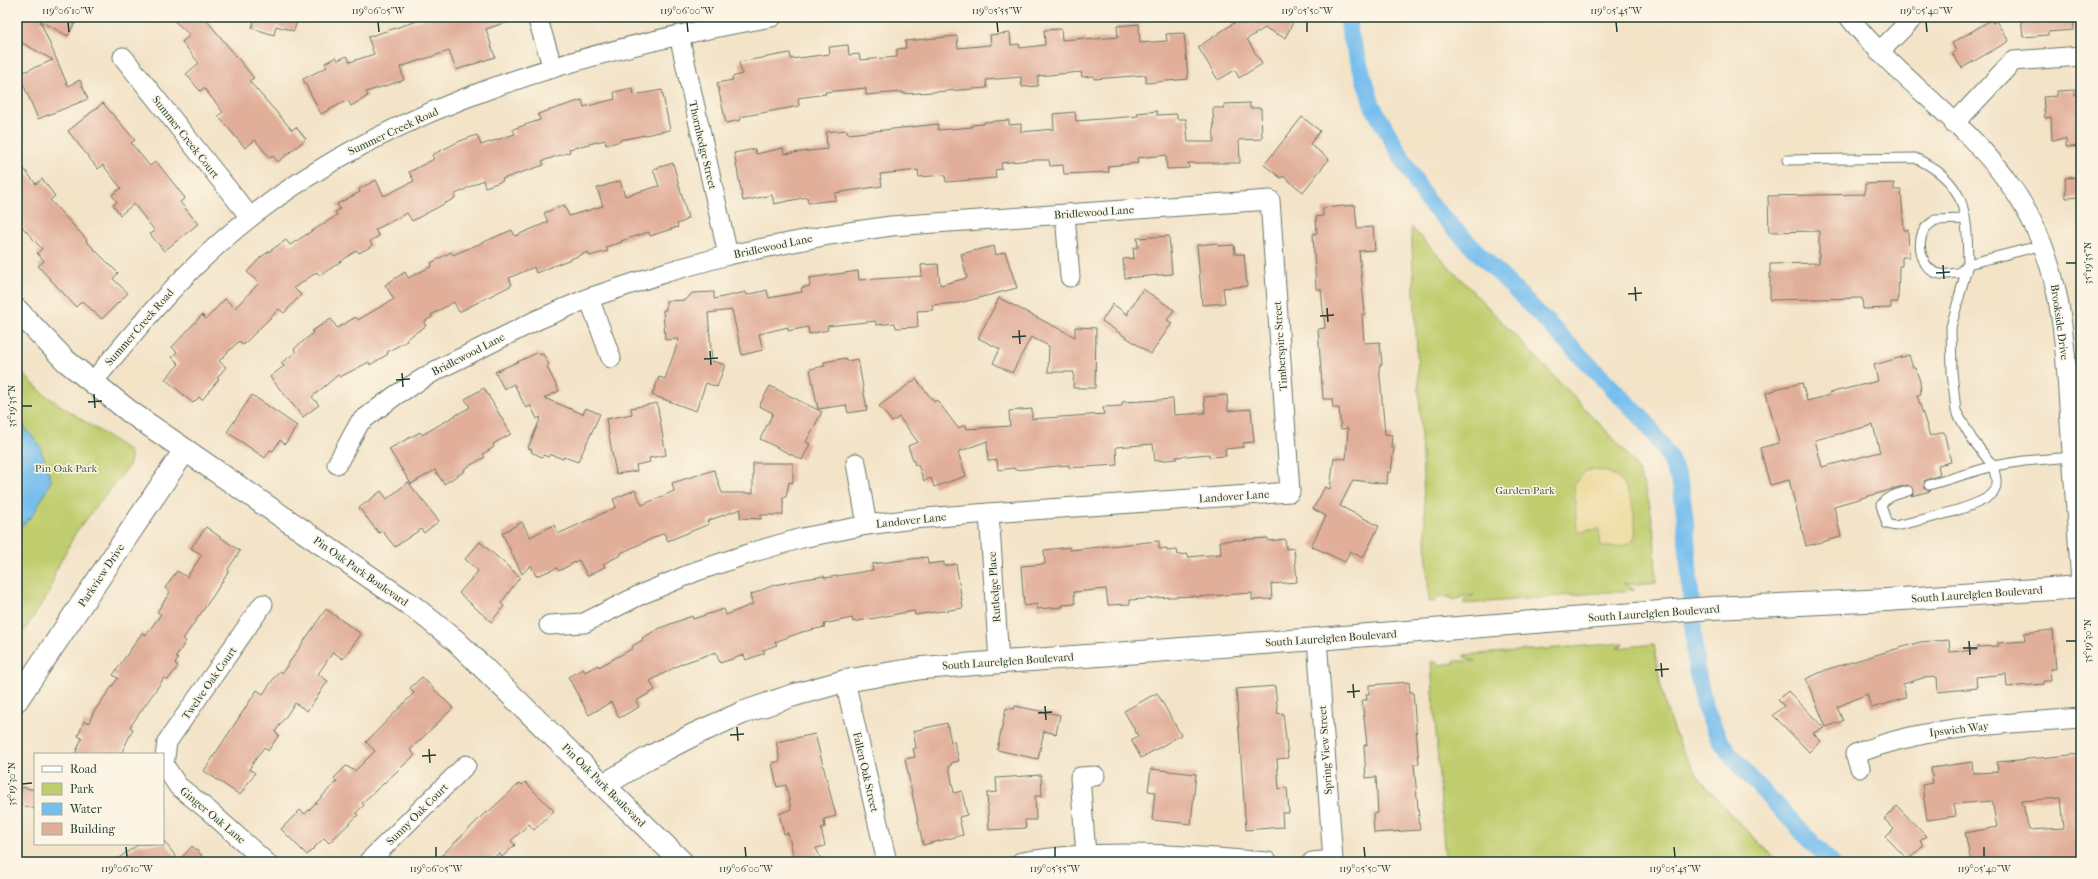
<svg xmlns="http://www.w3.org/2000/svg" width="2098" height="879" viewBox="0 0 2098 879" font-family="'IM FELL French Canon',serif">
<style>
.green{fill:#c0cd6e;stroke:#708551}
.sand{fill:#eeda9e;stroke:#868c69}
.water{fill:#76beee;stroke:#4a7e91}
.lines{fill:none;stroke-linecap:round;stroke-linejoin:round}
.canal{stroke:#76beee;stroke-width:17}
.building{fill:#e1ae99;fill-rule:evenodd}
.lane-casing{stroke:#697767;stroke-width:11}
.street-casing{stroke:#697767;stroke-width:21}
.secondary-casing{stroke:#697767;stroke-width:24}
.lane{stroke:#fff;stroke-width:9}
.street{stroke:#fff;stroke-width:19}
.secondary{stroke:#fff;stroke-width:22}
.ticks{fill:none;stroke:#1f3d34;stroke-width:1.5}
.labels{text-anchor:middle;stroke-width:3;stroke-linejoin:round;paint-order:stroke}
.street-label{font-size:11px;fill:#1f3d34;stroke:#fcf5e5}
.park-label{font-size:11px;fill:#3f5a40;stroke:#fcf5e5}
.neatline{fill:none;stroke:#1f3d34;stroke-width:1.5}
.ticks-label{font-size:10px;text-anchor:middle;fill:#1f3d34}
</style>
<rect width="100%" height="100%" fill="#fcf5e5"/>
<filter id="ink" filterUnits="userSpaceOnUse"><feTurbulence type="fractalNoise" baseFrequency=".025" numOctaves="2"/><feDisplacementMap in="SourceGraphic" scale="8" xChannelSelector="R" yChannelSelector="G"/><feConvolveMatrix kernelMatrix="1 2 1 2 8 2 1 2 1" color-interpolation-filters="sRGB"/></filter>
<filter id="wash" filterUnits="userSpaceOnUse"><feTurbulence type="fractalNoise" baseFrequency=".012" numOctaves="4" result="noise"/><feDisplacementMap in="SourceGraphic" scale="16" xChannelSelector="R" yChannelSelector="G"/><feGaussianBlur stdDeviation="0.9" result="paint"/><feColorMatrix in="noise" values="0 0 0 0 0 0 0 0 0 0 0 0 0 0 0 0 0 1.4 0 .05"/><feComposite in="paint" operator="in"/></filter>
<g filter="url(#wash)">
<rect width="100%" height="100%" fill="#f3e3c7"/>
<!-- green -->
<g class="green">
<path d="M1411 227 1618 443C1625 452 1633 461 1638 471 1655 506 1655 546 1656 583L1638 585 1623 583 1635 590 1464 604V601L1474 595 1465 596 1452 601V597L1435 598V602H1429Z"/>
<path d="M17 368 45 395 128 450 131 457 129 466 76 532 55 572 50 592 17 641Z"/>
<path d="M1624 643 1617 648 1654 644C1660 688 1668 731 1693 768 1716 803 1749 832 1779 862H1445L1431 662H1438V665L1455 663V661H1475L1464 657V655Z"/>
</g>
<!-- sand -->
<path class="sand" d="M1594 469C1625 473 1632 494 1635 522 1635 527 1637 535 1633 540 1627 548 1610 547 1601 547L1599 529 1577 531 1574 485 1584 473Z"/>
<!-- water -->
<path class="water" d="M17 418 40 446 51 481 33 515 17 530Z"/>
<g class="lines">
<!-- canal -->
<path class="canal" d="M1348 17 1350 34 1373 107 1427 201 1646 422 1670 458 1681 486 1685 518 1696 667 1705 708 1720 741 1746 773 1831 862"/>
</g>
<g id="blocks">
<!-- building -->
<g class="building">
<path d="M24 17H78L68 36 40 21 68 86 80 80 88 99 38 119 19 74 53 60 17 40V30Z"/>
<path d="M170 17H204L254 78 249 81 292 130 296 127 306 139 278 162 273 156 270 158 255 140 245 148 218 116 223 112 204 88 200 91 186 74 199 63 182 42 190 35Z"/>
<path d="M255 17H298L294 31 276 26 274 35 252 28Z"/>
<path d="M429 17H515L516 19 486 29 495 57 456 70 449 51 400 67 404 80 366 92 368 96 351 106 348 100 321 114 303 79 327 67 325 63 336 57 338 60 347 56 350 62 374 54 368 37Z"/>
<path d="M1243 17H1296L1285 38 1265 28 1247 39 1262 64 1239 78 1235 70 1218 80 1198 47Z"/>
<path d="M2021 17H2073L2074 30 2048 32V35L2023 37Z"/>
<path d="M1991 20 1993 23 1996 21 2009 41 1962 68 1952 53 1956 51 1952 43Z"/>
<path d="M1139 24 1140 43 1167 41 1166 34 1184 33 1188 79 1146 83V75L1094 79V76L1082 77 1081 72 1038 76V86L1022 87 1021 77 986 80 987 88 947 91 903 94V92L866 95V88L825 92 826 94 798 98 799 106 740 117 741 120 726 123 717 83 733 80 732 77 742 74 739 62 790 53 791 59 830 54 829 47 848 45 849 55 859 54 860 60 897 57V49L906 48 905 41 957 36 958 48 991 45 990 35 1010 33 1011 45 1019 44 1020 48 1045 45 1044 30 1061 29 1062 40 1086 38V40L1118 37 1117 26Z"/>
<path d="M633 88 634 95 662 90 670 130 620 140 621 141 606 145 605 140 569 149 570 152 542 161 544 165 502 179 503 181 485 187 483 180 454 195 455 198 412 221 407 213 375 230 379 236 370 241 372 246 359 253 357 250 320 276 317 272 294 288 301 295 284 313 279 309 243 345 239 341 219 361 226 367 217 378 219 379 202 400 199 397 193 403 165 379 179 364 172 357 177 352 172 347 202 315 206 319 225 299 235 308 259 283 247 272 261 257 286 240 290 245 337 215 335 212 340 209 337 204 360 192 359 189 376 180 384 196 414 181 409 172 434 159 432 155 460 141 477 135 481 145 515 134 513 129 540 120 538 114 582 100 584 107 615 99 614 92Z"/>
<path d="M2075 90V95H2081V146L2066 147V139L2052 140 2051 117 2045 118 2043 97 2057 96V91Z"/>
<path d="M103 103 135 140 131 143 150 166 156 161 185 198 180 202 198 224 164 251 150 234 155 231 134 204 120 215 113 205 117 202 112 195 121 188 103 165 98 169 68 131Z"/>
<path d="M1250 103V108H1261L1262 139 1239 140 1240 163H1188L1189 168 1167 169 1166 155 1137 158 1138 163 1108 166 1109 172 1064 174 1063 165 1050 166 1049 160H1030L1001 163 1002 169 995 170 996 178 946 182 945 175 919 177 918 170 880 174 882 186 835 193 836 200 808 203 807 197 774 204 772 195 743 201 734 153 755 149 756 154 783 148 784 154 827 149 826 132 847 130 848 134 938 124V130L972 127V125L984 124V122L1009 120V125L1021 124V132L1054 129 1053 114 1075 112 1076 121 1138 116 1137 113 1157 111V115L1177 114V119H1186L1188 142H1214L1213 108H1225L1224 104Z"/>
<path d="M1302 117 1320 131 1310 144 1329 159 1303 192 1283 176 1281 178 1264 165Z"/>
<path d="M17 160 36 184 42 179 55 196 50 200 87 240 86 241 118 273 113 279 128 293 102 319 82 301 76 307 38 266 44 261 37 253 42 249 17 221Z"/>
<path d="M673 163 688 218 685 219V221L677 224 678 227 650 236 649 232 621 241 622 242 606 247 608 251 589 256 588 252 536 273 534 267 509 278 512 285 459 312 454 302 431 315 432 317 424 322 426 326 406 339 407 341 387 352 388 354 370 365 369 362 340 377 338 375 312 397 319 405 303 417 270 377 284 366 281 363 296 352 294 349 313 333 312 331 331 319 337 328 356 317 358 320 394 299 385 285 405 272 408 278 432 266 431 263 451 252 453 255 512 230 515 236 548 222 544 213 564 205 569 216 603 206 597 188 620 181 625 196 659 186 653 169Z"/>
<path d="M2081 177V197L2066 198 2065 178Z"/>
<path d="M1894 183V190H1901L1904 230H1908L1909 257H1902V266H1899L1898 302H1891V308L1863 309 1862 298 1770 300V264L1819 263V231L1769 232 1768 196 1865 194V184Z"/>
<path d="M1355 205 1357 228 1373 227 1375 250 1359 251 1365 314H1362L1364 343 1380 342 1382 365H1379L1385 434 1392 435 1391 447 1394 448 1391 472H1388L1387 484 1353 480 1340 506 1379 526 1363 558 1350 551 1345 562 1311 546 1326 516 1313 509 1325 487 1330 489 1334 458 1346 459 1348 428 1341 429 1339 408H1333L1332 399H1323L1318 329 1325 328 1321 289H1316L1313 234 1317 233 1316 217 1323 216V208Z"/>
<path d="M1169 236 1172 274 1125 278 1123 259 1134 258 1133 248 1138 247 1137 238Z"/>
<path d="M1218 243V246L1234 245 1235 254H1244L1247 286 1223 288 1225 303 1202 305 1197 245Z"/>
<path d="M994 246 996 255 1005 252 1017 288 959 303 932 305 933 310 917 311 918 327 896 328 895 323 876 325V321L827 326 828 330 809 334 808 327 788 331V327L759 334 763 350 742 355 732 310 708 313 712 361 725 365 717 387 706 383 696 411 652 395 659 377 665 379 679 339 665 340 663 310H666V301L686 300 692 293 714 292V299L746 292 747 295 767 290 769 298 802 292 801 288 810 286 809 278 858 271 859 280 922 276 921 265 938 264 940 285 967 278 961 254Z"/>
<path d="M1143 289 1174 310 1167 320 1172 323 1151 354 1102 321 1113 304 1128 315V312Z"/>
<path d="M999 298 1075 337V327L1096 328 1095 388H1073L1074 372H1048L1049 346 1031 337 1012 373 993 363 1000 349 978 338Z"/>
<path d="M539 352 540 355 543 354 549 365 547 367 559 391 544 398 583 414 586 408 600 414 578 462 564 457 563 459 550 454 548 457 543 455 542 457 531 452 532 450 528 448 541 417 537 419 531 406 526 408 514 384 504 389 495 372Z"/>
<path d="M1909 355 1913 368H1915L1920 381 1921 394 1917 395 1930 436 1944 432 1951 462 1938 465 1940 475 1924 481 1925 489 1931 491 1911 496 1914 493V489L1907 485 1834 506 1841 537 1806 546 1789 480 1770 485 1760 448 1779 443 1766 393 1775 390V389L1802 383 1807 401 1830 395 1829 393 1878 381 1874 365ZM1873 425 1880 452 1822 467 1815 440Z"/>
<path d="M846 358 847 361 858 359 867 410 848 413 846 405 818 409 810 369 825 366 824 362Z"/>
<path d="M916 379 934 402 937 400 958 428 966 425 967 429 1010 426 1009 411 1032 409V419L1104 414 1103 407 1122 406V402L1144 401 1173 399 1174 415 1205 413 1204 397 1227 395 1228 411 1251 409 1254 442 1243 443 1244 447 1225 449 1226 456 1209 457V454L1176 457 1177 459 1155 461 1153 444 1116 447 1117 465 1069 468V465L1015 470 1014 468 998 470 997 460 988 461 987 441 958 452 966 476 934 487 931 478 924 481 918 465H915L908 446 918 442 899 417 892 422 879 406Z"/>
<path d="M770 386 822 412 806 442 810 444 802 460 760 439 773 413 759 406Z"/>
<path d="M484 388 511 434 493 444 494 447 483 454 485 457 464 469 465 471 444 484 435 470 411 484 389 449 420 432 422 435 470 407 465 399Z"/>
<path d="M252 395 297 426 285 444 280 440 273 451 270 450 265 458 227 432Z"/>
<path d="M657 403 666 455 649 458 650 462 636 465 637 471 616 474 606 419 632 414 631 408Z"/>
<path d="M753 463H793V483L789 482 786 497H783V515H761V519L740 518 741 509 707 521 709 524 668 541 664 533 621 553V555L603 564 605 567 587 576 579 560 559 571 557 568 536 576 531 565 522 574 502 533 522 522 530 537 554 525 558 534 616 507 613 499 635 490 642 505 674 491 672 483 714 470 722 493H753Z"/>
<path d="M408 482 439 521 424 533 421 529 395 547 382 531 379 533 359 508 381 491 387 499Z"/>
<path d="M206 527 240 551 228 569 229 571 213 596 183 639 186 641 176 657 178 659 175 664 178 666 168 680 164 678 130 727 133 729 121 754H75L82 738 78 736 84 721 89 723 93 713 118 678 113 675 142 633 146 635 161 614 157 612 170 592 165 588 177 571 187 577 202 555 191 548Z"/>
<path d="M1268 538V541L1285 539 1286 549 1294 548 1297 582 1271 584 1272 599 1252 600V593L1196 597V596L1170 597 1130 600V604L1108 605 1106 589 1074 592 1075 604 1062 605 1063 607 1037 609V604L1024 606 1021 566 1045 564 1044 550 1070 547V550L1159 541V549L1167 548V551L1177 550 1178 555 1188 554V557L1221 554 1220 541Z"/>
<path d="M480 542 520 577 501 603 504 606 491 622 459 593 478 571 465 559Z"/>
<path d="M927 557 928 564 944 562V566L956 564 963 608 915 615 914 611 853 622 852 618 824 624 825 627 802 632 775 642 777 645 763 650 765 653 746 660 744 655 720 663 716 652 681 664 650 681 655 690 636 701 639 707 619 718 611 702 589 715 568 677 583 669 585 672 598 665 599 667 633 648 632 646 643 640 642 638 660 628 692 616 693 619 724 609 726 615 753 604 750 595 774 585 805 579 824 576 825 578 873 570 872 564Z"/>
<path d="M326 609 361 634 343 659 333 652 318 674 328 681 307 711 295 703 275 732 279 735 268 751 264 747 249 769 255 773 240 795 204 771 257 690 263 694 279 671 282 673Z"/>
<path d="M2053 630 2056 669H2050L2051 681H2044V684L2007 687 2006 674 1976 677 1977 688 1938 692 1937 677 1923 678 1903 684 1906 698 1886 704 1871 708 1867 694 1837 707 1843 721 1826 727 1806 679 1828 669 1920 642 1949 640 1950 652 1977 650V647L1998 646V643L2025 641 2024 633Z"/>
<path d="M422 677 453 708 410 750 415 755 362 803 364 805 356 813 358 815 329 843 324 838 307 855 281 829 300 810 305 814 337 781 334 778 346 766 355 771 375 751 366 742 414 693 410 688Z"/>
<path d="M1409 682 1410 692H1413L1419 764H1414L1420 830 1374 833 1373 814 1378 813 1376 777 1366 778 1364 745H1367L1362 700H1367L1366 694H1369V685Z"/>
<path d="M1275 686 1278 714 1283 713 1288 758 1277 759 1279 789 1287 788 1289 813H1282L1283 827 1246 830 1236 689Z"/>
<path d="M1788 691 1824 728 1813 733 1821 741 1809 752 1773 715 1784 706 1778 700Z"/>
<path d="M1157 693 1181 735 1141 758 1131 740 1138 736 1124 711Z"/>
<path d="M1015 706 1060 715 1056 734 1044 731 1038 759 997 750 1006 708 1014 709Z"/>
<path d="M947 723 951 742 954 741 959 761 951 763V766H949L954 793 962 791 967 815 959 817 963 835 923 845 905 759 915 757 913 749 916 748 913 731Z"/>
<path d="M815 734 836 816 824 819 825 827 821 828 825 846 816 848 822 862H795L788 833 784 834 779 814 791 809 786 785 777 787 772 763 780 761 776 742Z"/>
<path d="M2081 754V862H1971L1965 833 1997 827 1992 801 1954 804 1956 816 1927 820 1922 785 1933 783 1931 768 1972 762 1973 773 1998 772 1997 762ZM2061 798 2064 828 2029 830 2022 801Z"/>
<path d="M1151 769 1196 774 1191 824 1152 820 1155 792 1148 791Z"/>
<path d="M1041 775 1042 796H1035L1036 820H1025L1026 828 989 830 987 793 997 792 996 778Z"/>
<path d="M525 782 554 811 534 830 529 824 511 841 515 845 502 857 499 853 489 862H435L486 812 487 813 520 783 522 785Z"/>
<path d="M22 787 35 790V809L18 804Z"/>
<path d="M1897 806 1926 836 1920 841 1924 845 1908 860 1886 837 1894 829 1884 819Z"/>
<path d="M164 841 179 861 192 846 202 855 196 862H113L139 844H163Z"/>
</g>
</g>
</g>
<g filter="url(#ink)">
<use href="#blocks" fill-opacity="0" stroke="#697767" stroke-width="1"/>
<g class="lines">
<!-- lane casing -->
<g class="lane-casing">
<g id="lane">
<path d="M1787 160 1915 158C1967 182 1967 213 1968 264L1959 273C1953 273 1946 275 1940 274 1922 271 1916 245 1924 230 1926 226 1932 223 1935 220L1965 219"/>
<path d="M2043 245 1968 264 1951 327 1952 372 1956 411 1972 439 1993 466 2024 461 2072 457"/>
<path d="M1908 491C1898 494 1887 496 1881 505L1887 524 1895 526C1916 521 1980 508 1993 493 1999 485 1995 474 1993 466L1929 485"/>
</g>
</g>
<!-- street casing -->
<g class="street-casing">
<g id="street">
<path d="M537 17 553 68"/>
<path d="M1849 17C1896 77 1964 120 2008 182 2063 257 2064 333 2070 422 2074 475 2077 529 2081 583"/>
<path d="M679 35 728 255"/>
<path d="M1879 52 1914 17"/>
<path d="M123 57 250 217"/>
<path d="M1954 124 2013 61 2081 56"/>
<path d="M1065 214 1070 277"/>
<path d="M589 298 611 358"/>
<path d="M92 383C141 323 190 264 252 216 398 102 592 48 772 17"/>
<path d="M856 463 867 525"/>
<path d="M337 464 360 422 396 395 435 371 537 320 589 298 667 272 728 255 829 235 891 226 1270 200 1290 492 989 513 913 519 867 525 802 538 757 551 697 571 640 595 584 623 549 625"/>
<path d="M989 513 999 661"/>
<path d="M263 604 167 742 164 765 178 786 208 810 266 862"/>
<path d="M845 681 887 862"/>
<path d="M1860 768 1855 754C1928 725 2003 724 2081 718"/>
<path d="M1086 855 1080 777 1095 776"/>
<path d="M368 862 466 765"/>
<path d="M1021 862C1103 848 1186 855 1268 862"/>
<path d="M1312 862 1333 860 1317 639"/>
</g>
</g>
<!-- secondary casing -->
<g class="secondary-casing">
<g id="secondary">
<path d="M17 310 66 361 130 412 415 608 456 641 682 862"/>
<path d="M17 700 185 450"/>
<path d="M604 785 648 758 695 734 742 713 791 696 845 681 922 668 1317 639 1712 608 1887 600 2081 587"/>
</g>
</g>
<!-- lane -->
<use href="#lane" class="lane"/>
<!-- street -->
<use href="#street" class="street"/>
<!-- secondary -->
<use href="#secondary" class="secondary"/>
</g>
</g>
<!-- ticks -->
<path class="ticks" d="M68 22 69 32M378 22 379 32M687 22 688 32M997 22 998 32M1307 22V32M1616 22 1617 32M1926 22 1927 32M2066 263H2076M1943 265 1944 279M1936 273 1950 272M1635 287 1636 301M1628 294 1642 293M1327 308 1328 322M1320 316 1334 315M1019 330 1020 344M1012 337 1026 336M710 351 711 365M704 359 718 358M402 373 403 387M396 380 410 379M94 394 95 408M88 402 102 401M22 406H32M1969 641 1970 655M2066 641H2076M1963 648H1977M1661 663 1662 677M1655 670 1669 669M1353 684 1354 698M1347 692 1360 691M1045 706 1046 720M1038 713 1052 712M737 727 738 741M730 735 744 734M429 749 430 763M422 756 436 755M22 784 32 783M126 847 127 857M436 847V857M745 847 746 857M1055 847V857M1364 847 1365 857M1674 847 1675 857M1984 847V857"/>
<g class="labels">
<!-- street labels -->
<g class="street-label">
<text transform="translate(393 131) rotate(-25)" y="4">Summer Creek Road</text>
<text transform="translate(186 137) rotate(52)" y="4">Summer Creek Court</text>
<text transform="translate(703 145) rotate(77)" y="4">Thornhedge Street</text>
<text transform="translate(1094 212) rotate(-4)" y="4">Bridlewood Lane</text>
<text transform="translate(773 246) rotate(-12)" y="4">Bridlewood Lane</text>
<text transform="translate(2060 322) rotate(82)" y="4">Brookside Drive</text>
<text transform="translate(139 327) rotate(-49)" y="4">Summer Creek Road</text>
<text transform="translate(1280 346) rotate(-94)" y="4">Timberspire Street</text>
<text transform="translate(468 354) rotate(-27)" y="4">Bridlewood Lane</text>
<text transform="translate(1234 496) rotate(-4)" y="4">Landover Lane</text>
<text transform="translate(911 520) rotate(-6)" y="4">Landover Lane</text>
<text transform="translate(361 571) rotate(35)" y="4">Pin Oak Park Boulevard</text>
<text transform="translate(101 575) rotate(-56)" y="4">Parkview Drive</text>
<text transform="translate(994 587) rotate(-94)" y="4">Rutledge Place</text>
<text transform="translate(1977 594) rotate(-4)" y="4">South Laurelglen Boulevard</text>
<text transform="translate(1654 613) rotate(-4)" y="4">South Laurelglen Boulevard</text>
<text transform="translate(1331 638) rotate(-4)" y="4">South Laurelglen Boulevard</text>
<text transform="translate(1008 661) rotate(-4)" y="4">South Laurelglen Boulevard</text>
<text transform="translate(209 683) rotate(-55)" y="4">Twelve Oak Court</text>
<text transform="translate(1959 729) rotate(-7)" y="4">Ipswich Way</text>
<text transform="translate(1325 750) rotate(-94)" y="4">Spring View Street</text>
<text transform="translate(866 772) rotate(77)" y="4">Fallen Oak Street</text>
<text transform="translate(604 785) rotate(45)" y="4">Pin Oak Park Boulevard</text>
<text transform="translate(417 814) rotate(-45)" y="4">Sunny Oak Court</text>
<text transform="translate(213 815) rotate(40)" y="4">Ginger Oak Lane</text>
</g>
<!-- park labels -->
<g class="park-label">
<text x="66" y="472">Pin Oak Park</text>
<text x="1525" y="494">Garden Park</text>
</g>
</g>
<!-- margin -->
<rect width="2098" height="879" fill="none" stroke="#fcf5e5" stroke-width="44"/>
<!-- legend -->
<rect x="34" y="753" width="130" height="92" fill="#fcf5e5" stroke="#a4ab9e"/>
<rect x="42" y="766" width="20" height="6" fill="#ffffff" stroke="#a4ab9e"/>
<text x="70" y="773" font-size="12" fill="#1f3d34">Road</text>
<rect x="42" y="783" width="20" height="12" fill="#c0cd6e" stroke="#a4ab9e"/>
<text x="70" y="793" font-size="12" fill="#1f3d34">Park</text>
<rect x="42" y="803" width="20" height="12" fill="#76beee" stroke="#a4ab9e"/>
<text x="70" y="813" font-size="12" fill="#1f3d34">Water</text>
<rect x="42" y="823" width="20" height="12" fill="#e1ae99" stroke="#a4ab9e"/>
<text x="70" y="833" font-size="12" fill="#1f3d34">Building</text>
<rect x="22" y="22" width="2054" height="835" class="neatline"/>
<g class="ticks-label">
<text x="68" y="14">119°06'10"W</text>
<text x="378" y="14">119°06'05"W</text>
<text x="687" y="14">119°06'00"W</text>
<text x="997" y="14">119°05'55"W</text>
<text x="1307" y="14">119°05'50"W</text>
<text x="1616" y="14">119°05'45"W</text>
<text x="1926" y="14">119°05'40"W</text>
<text transform="translate(2087 263) rotate(-90)" y="4">35°19'35"N</text>
<text transform="translate(11 406) rotate(-90)" y="4">35°19'35"N</text>
<text transform="translate(2087 641) rotate(-90)" y="4">35°19'30"N</text>
<text transform="translate(11 784) rotate(-90)" y="4">35°19'30"N</text>
<text x="127" y="872">119°06'10"W</text>
<text x="436" y="872">119°06'05"W</text>
<text x="746" y="872">119°06'00"W</text>
<text x="1055" y="872">119°05'55"W</text>
<text x="1365" y="872">119°05'50"W</text>
<text x="1675" y="872">119°05'45"W</text>
<text x="1984" y="872">119°05'40"W</text>
</g>
</svg>
